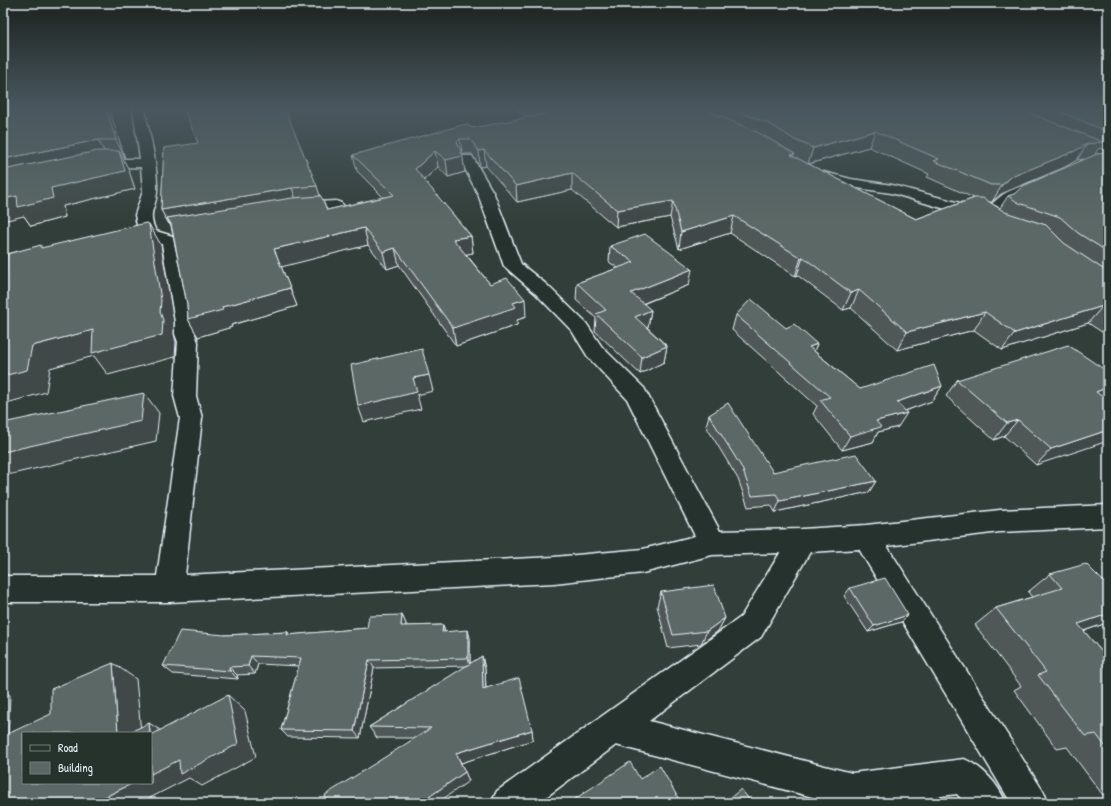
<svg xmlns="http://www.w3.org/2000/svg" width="1111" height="806" viewBox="0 0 1111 806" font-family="'Patrick Hand',sans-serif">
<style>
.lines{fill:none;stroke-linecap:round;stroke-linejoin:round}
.minor-casing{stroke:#e8f1f8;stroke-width:3}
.minor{fill:#26332d;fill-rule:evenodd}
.wall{fill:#4f5957;stroke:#e8f1f8;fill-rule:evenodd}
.shaded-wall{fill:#404947;stroke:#e8f1f8}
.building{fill:#5c6865;stroke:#e8f1f8}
</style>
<rect width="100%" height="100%" fill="#323e39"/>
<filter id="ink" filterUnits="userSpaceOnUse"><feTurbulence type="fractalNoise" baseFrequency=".025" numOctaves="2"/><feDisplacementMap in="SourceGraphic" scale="8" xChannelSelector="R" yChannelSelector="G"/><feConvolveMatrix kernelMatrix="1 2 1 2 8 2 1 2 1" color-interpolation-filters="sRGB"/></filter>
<g filter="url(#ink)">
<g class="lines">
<!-- minor casing -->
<g class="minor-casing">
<g id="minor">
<path d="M133 109H145C149 136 158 163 157 190 157 208 146 212 156 231L176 237 178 241 195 322V334L198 342 196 396 202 418 185 575 554 557 643 549 695 536 627 399 588 357 572 331 535 293 504 266 478 194 460 159 462 156H472L494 194 521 264 547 285 586 323 602 347 644 388 720 531 802 529 866 525 1000 510 1108 505V527L1000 532 887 546 1043 791 1049 803H1011L859 549 810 552 761 637 649 721 852 773 964 759C983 767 998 784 1006 803H965L957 794 887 803H835L616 745 538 803H491L497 791 741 617 780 553 712 555 643 573 554 583 169 602H3V576H157L180 418 174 396 178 342 175 334V322L162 244 144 237 137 225 135 215 143 191 141 167 91 168 89 165 91 162 108 159H140Z"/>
<path d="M812 169 851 179 892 185 960 203H993C1003 193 1024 180 1038 184L1040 187 1038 190 1012 201 1003 210 978 214 959 213 891 193 851 187 807 176 805 173 807 170Z"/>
<path d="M336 201 341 203 344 206 341 209 296 213 291 211 288 208 291 205 296 203Z"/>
</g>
</g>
<!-- minor -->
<use href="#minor" class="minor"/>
</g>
<!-- wall -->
<g class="wall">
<path d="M109 109 125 158H122L128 168 135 189 63 206 65 217 31 226 24 216Z"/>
<path d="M516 109H704L712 112 707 109H705H1108V152L1099 148 1095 154 1108 153V336L1088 323 1002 350 974 330 897 350 851 308 843 310 797 275 795 276 730 233 679 249 670 217 616 227 572 190 517 202 486 166 480 167 472 154H462L465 172 448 177 438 167 424 180 471 236 473 253 466 254 490 284 526 317 517 320V325L456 346 399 265 387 269 368 245 281 266 297 306 231 325 232 327 198 337 188 319 187 304 171 226 170 224H169L161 210 164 148 317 186 320 196 327 210 383 197 357 171 353 155 472 128 528 118ZM869 147 929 174 927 177 974 198 916 219 809 164ZM1084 159 1014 194 1008 196 1000 208 989 202H992L1001 194 1065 167 1077 160Z"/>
<path d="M610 246 689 285 643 304 651 310 648 327H647L667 346 664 362 640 374 595 331 596 318 576 300 577 283 618 268 609 262Z"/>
<path d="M736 315 786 328 817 344 814 351 860 389 942 386 932 401 905 411 898 427 878 432 873 442 842 450 813 414 817 406 732 330Z"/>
<path d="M957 380 1106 398 1105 399 1036 465 1004 436 994 440 946 396Z"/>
<path d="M709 415 773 472 876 481 869 492 775 512 771 505 748 507 738 479 706 426Z"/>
<path d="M1050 574 1103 581 1108 579V627L1104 624 1084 631 1108 659V802L1067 747 1057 749 1014 690 1021 686 975 625 996 608 1032 597 1028 592Z"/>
<path d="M850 588 901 622 868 632 844 596Z"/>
<path d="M661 592 725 618 718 631 701 644 668 648 657 606Z"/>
<path d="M402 615 406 624V626L443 625 445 632 470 638V664L482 656 485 669 486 688 532 730 533 740 461 763 469 781 415 738H377L369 727 467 666 374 668 360 738 288 737 281 730 299 666 258 664 255 674 237 675 238 679 173 674 163 666 225 635 288 632 290 635 367 628Z"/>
</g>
<!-- shaded-wall -->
<g class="shaded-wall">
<path d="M106 109H109L125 158 116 140Z"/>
<path d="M875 131 869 147 808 164 813 148Z"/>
<path d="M460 139 465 172 448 177 446 160 457 142Z"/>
<path d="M98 140 108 158 3 179V159Z"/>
<path d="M1087 144 1077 160 1065 167 1001 194 992 202 1002 185 1011 177Z"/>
<path d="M484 150 486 166 480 167 479 151Z"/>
<path d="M119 151 128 168 135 189 63 206 65 217 31 226 24 216 3 221V199L51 188Z"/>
<path d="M435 151 438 167 418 185 415 169Z"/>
<path d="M572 173V190L517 202 516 186Z"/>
<path d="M292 188 297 202 167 218 170 224H169L161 210Z"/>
<path d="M673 201 670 217 616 227 617 210Z"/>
<path d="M734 216 730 233 679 249 681 232Z"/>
<path d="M149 224 161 245 174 322V334L176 342 175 357 108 375 94 356 50 368 46 392 3 404V376L32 346 160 312Z"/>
<path d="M364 228 368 245 281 267 274 249Z"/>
<path d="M471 236 473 253 456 256 453 239Z"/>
<path d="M395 248 399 265 387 269 383 252Z"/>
<path d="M803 257 797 275 795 276 801 258Z"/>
<path d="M692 269 689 285 629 309 631 293Z"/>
<path d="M290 288 297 306 231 325 232 327 198 337 188 319 222 307Z"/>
<path d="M859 290 851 308 843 310 851 293Z"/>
<path d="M525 299 526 317 517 320V325L456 346 453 328 513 303Z"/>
<path d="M1103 306 1088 323 1002 350 1015 333Z"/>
<path d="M651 310 648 327 633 334 635 317Z"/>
<path d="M985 312 974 330 897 350 907 332Z"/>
<path d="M817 344 811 358 809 347Z"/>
<path d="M667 346 664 362 640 374 642 357Z"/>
<path d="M429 375 433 391 417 395 421 409 364 422 358 406 413 378Z"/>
<path d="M942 386 932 401 888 417 897 402Z"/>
<path d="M1108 387V396L1106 398 1081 408 1096 392Z"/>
<path d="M144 393 159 413 156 441 3 476V452Z"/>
<path d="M907 413 898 427 878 432 873 442 842 450 850 436 876 421Z"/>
<path d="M1018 420 1004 436 994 440 1007 423Z"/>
<path d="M1108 430V441L1036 465 1051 449Z"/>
<path d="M876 481 869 492 775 512 780 501Z"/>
<path d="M1108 614V621L1104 624 1053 641 1078 624Z"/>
<path d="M402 615 406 624 404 635 401 626Z"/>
<path d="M908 615 901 622 868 632 874 626Z"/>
<path d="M725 618 718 631 701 644 707 631Z"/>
<path d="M443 625 445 634 442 632Z"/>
<path d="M468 630 470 638V666L468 658Z"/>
<path d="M251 656 258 664 255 674 248 666Z"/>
<path d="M482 656 485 669 486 701 483 689Z"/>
<path d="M369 660 374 668 360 738 354 731Z"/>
<path d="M113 663 136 679 141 733H118Z"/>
<path d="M229 667 237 675 238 679 230 671Z"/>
<path d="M3 691 10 695 7 762 3 760Z"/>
<path d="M228 695 245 711 256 757 202 786 189 778 140 803H93L133 783H151V774Z"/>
<path d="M149 723 171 737 151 736V733H150Z"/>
<path d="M532 730 533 740 461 763 456 753Z"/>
<path d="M465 772 469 781 437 803H420Z"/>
</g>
<!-- building -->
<g class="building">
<path d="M3 109H106L116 140H98L3 159Z"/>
<path d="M184 109H285L317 186 292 188 161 210 164 148 198 143Z"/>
<path d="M537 109H704L759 133 795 154 791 155 916 219 975 198H983L1005 212 1046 225 1064 243 1106 271H1108V309L1103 306 1015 333 985 312 907 332 859 290 851 293 803 257 801 258 734 216 681 232 673 201 617 210 572 173 516 186 484 150 479 151 470 139H460L457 142 463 156 446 160 435 151 415 169 471 236 453 239 490 284 507 278 525 299 513 303 516 307 453 328 395 248 383 252 364 228 274 249 290 288 222 307 223 310 188 319 187 304 171 224 167 218 292 198 321 196 327 210 394 195 353 155 466 124 472 128 545 114Z"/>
<path d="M733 109H1024L1035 115 1103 142 1087 144 1075 151 1011 177 1002 185H991L934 161 939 159 875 131 813 148 795 140 770 124Z"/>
<path d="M1054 109H1108V132Z"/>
<path d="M98 151H119L125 171 51 188 53 198 18 207 17 196 3 199V170Z"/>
<path d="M1108 153V252L1078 233 1060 217 1019 203 1008 196 1014 194 1023 186 1097 154Z"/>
<path d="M146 223 149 224 161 300 160 312 163 320 162 335 92 353 93 330 32 346 27 370 3 376V276L6 275 7 254 41 245V248Z"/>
<path d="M645 234 692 269 631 293 651 310 635 317 667 346 642 357 596 314 606 310 577 283 634 262 610 246Z"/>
<path d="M751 299 786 328 794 324 817 344 809 347 860 389 934 365 942 386 897 402 907 413 876 421 881 427 850 436 820 400 830 397 736 315Z"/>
<path d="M1068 345 1108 372V387L1096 392 1108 401V430L1051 449 1018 420 1007 423 957 380Z"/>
<path d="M422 349 429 375 413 378 417 392 358 406 351 365Z"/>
<path d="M144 393 141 421 3 452V423Z"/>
<path d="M728 403 773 472 856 454 876 481 780 501 776 494 752 496 742 468 709 415Z"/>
<path d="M1086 564 1103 581 1108 579V614L1078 624 1108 659V750L1096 734 1085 736 1038 675 1046 672 996 608 1062 588 1050 574Z"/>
<path d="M885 578 908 615 874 626 850 588Z"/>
<path d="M714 585 725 618 707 631 673 635 661 592Z"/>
<path d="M402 615 401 626 443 625 442 632 468 630V658L369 660 354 731 281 730 301 658 251 656 248 666 229 667 230 671 163 666 180 631 225 635 288 632 287 635 367 628 369 616Z"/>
<path d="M482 656 483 689 519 678 532 730 456 753 465 772 420 803H327L325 795 431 728 369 727Z"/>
<path d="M113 663 118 733H23V783H133L93 803H3V736L51 714V689Z"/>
<path d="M228 695 238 744 180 774 179 760 151 774V735Z"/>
<path d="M149 723 150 733H128Z"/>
<path d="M630 762 640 779 660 766 681 803H569Z"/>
<path d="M741 789 752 803H724Z"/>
</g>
</g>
<!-- sky -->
<linearGradient id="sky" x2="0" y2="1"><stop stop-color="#1c221f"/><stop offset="0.49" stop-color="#49585f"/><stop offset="1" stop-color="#49585f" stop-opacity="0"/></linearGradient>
<rect width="1111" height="222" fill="url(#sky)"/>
<!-- margin -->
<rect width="1111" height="806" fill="none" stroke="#26332d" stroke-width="16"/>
<rect x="8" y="8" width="1095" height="790" fill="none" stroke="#e8f1f8" stroke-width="1.5" filter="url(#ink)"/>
<!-- legend -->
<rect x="22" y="732" width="130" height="52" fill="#26332d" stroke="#747f7e"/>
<rect x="30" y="745" width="20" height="6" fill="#26332d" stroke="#747f7e"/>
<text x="58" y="752" font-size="12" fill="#e8f1f8">Road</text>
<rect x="30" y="762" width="20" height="12" fill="#5c6865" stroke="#747f7e"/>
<text x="58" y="772" font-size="12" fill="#e8f1f8">Building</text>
</svg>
